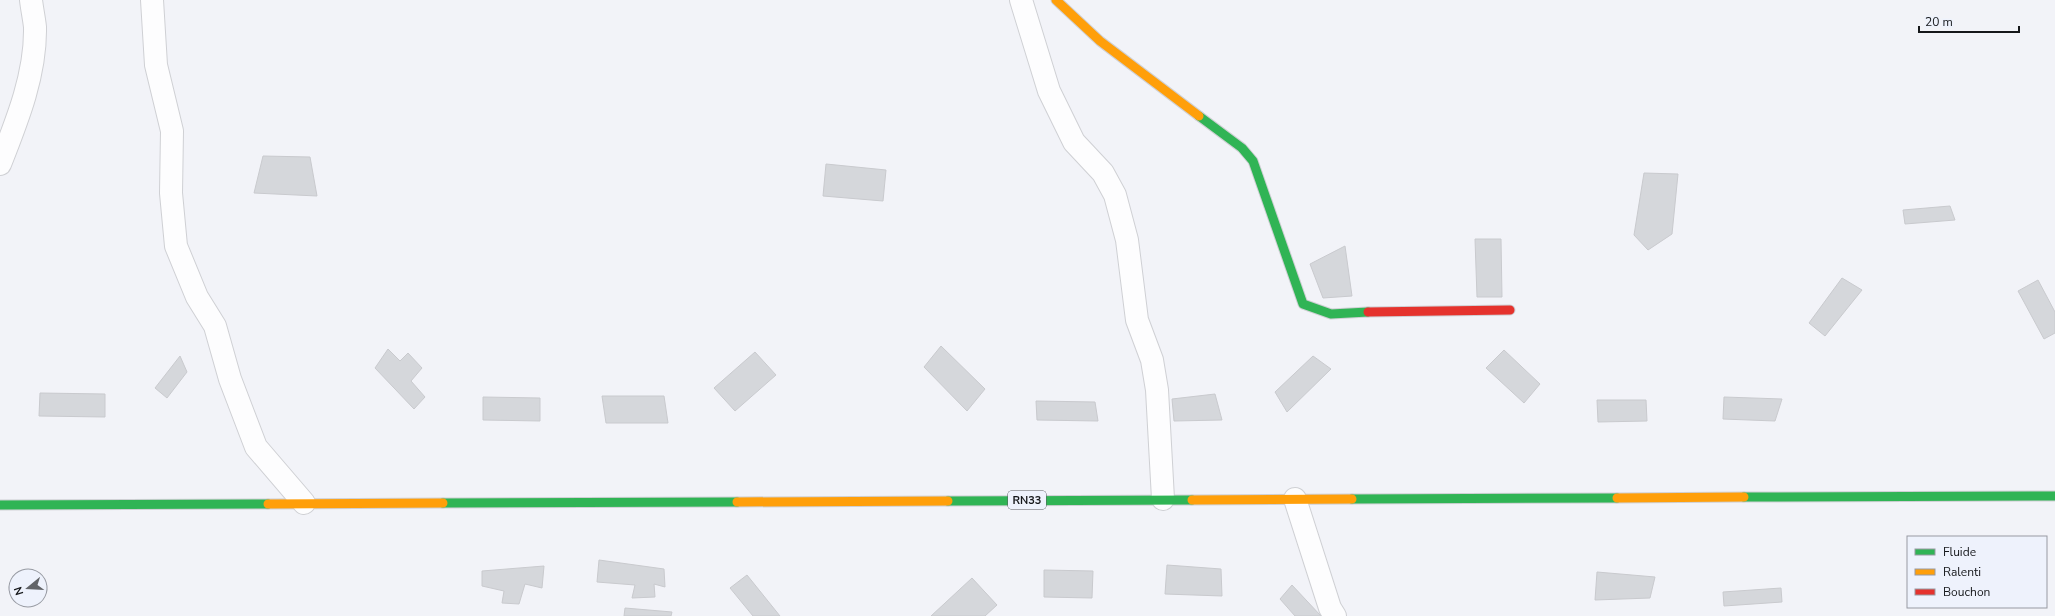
<svg xmlns="http://www.w3.org/2000/svg" width="2055" height="616" viewBox="0 0 2055 616" font-family="'Nunito Sans',sans-serif">
<style>
.building{fill:#d5d7db;stroke:#c9cace}
.lines{fill:none;stroke-linecap:round;stroke-linejoin:round}
.street-casing{stroke:#cfd0d4;stroke-width:24}
.fast-casing{stroke:#cfd0d4;stroke-width:11}
.slow-casing{stroke:#cfd0d4;stroke-width:11}
.jam-casing{stroke:#cfd0d4;stroke-width:11}
.street{stroke:#fdfdfe;stroke-width:22}
.fast{stroke:#30b455;stroke-width:9}
.slow{stroke:#ff9f0a;stroke-width:9}
.jam{stroke:#e5322d;stroke-width:9}
.labels{text-anchor:middle;stroke-width:4;stroke-linejoin:round;paint-order:stroke}
.shield{fill:#eef2fc;stroke:#56595e;stroke-width:1}
.shield-label{font-size:11px;font-weight:bold;fill:#15171a}
</style>
<rect width="100%" height="100%" fill="#f2f3f8"/>
<!-- building -->
<g class="building">
<path d="M263 156 310 157 317 196 254 193Z"/>
<path d="M826 164 886 170 883 201 823 196Z"/>
<path d="M1644 173 1678 174 1672 234 1648 250 1634 235Z"/>
<path d="M1950 206 1955 220 1905 224 1903 210Z"/>
<path d="M1475 239H1501L1502 297H1477Z"/>
<path d="M1345 246 1352 296 1323 298 1310 264Z"/>
<path d="M1842 278 1862 290 1825 336 1809 323Z"/>
<path d="M2038 280 2055 312V333L2044 339 2018 291Z"/>
<path d="M941 346 985 389 967 411 924 367Z"/>
<path d="M388 349 400 361 408 353 422 368 411 381 425 397 414 409 375 368Z"/>
<path d="M1504 350 1540 384 1524 403 1486 368Z"/>
<path d="M755 352 776 375 735 411 714 388Z"/>
<path d="M180 356 187 372 167 398 155 388Z"/>
<path d="M1313 356 1331 369 1287 412 1275 392Z"/>
<path d="M40 393 105 394V417L39 416Z"/>
<path d="M1215 394 1222 420 1174 421 1172 399Z"/>
<path d="M602 396H664L668 423H606Z"/>
<path d="M483 397 540 398V421L483 420Z"/>
<path d="M1724 397 1782 399 1775 421 1723 419Z"/>
<path d="M1597 400H1646L1647 421 1598 422Z"/>
<path d="M1036 401 1095 402 1098 421 1037 420Z"/>
<path d="M599 560 664 569 665 587 654 584 655 597 632 598 635 585 597 582Z"/>
<path d="M1167 565 1221 569 1222 596 1165 594Z"/>
<path d="M544 566 542 588 525 584 519 604 502 603 504 591 482 586V571Z"/>
<path d="M1044 570 1093 571 1092 598 1044 597Z"/>
<path d="M1597 572 1655 577 1650 598 1595 600Z"/>
<path d="M747 575 780 616H753L730 588Z"/>
<path d="M972 578 997 605 985 616H931Z"/>
<path d="M1292 585 1321 616H1295L1280 599Z"/>
<path d="M1781 588 1782 602 1724 606 1723 592Z"/>
<path d="M625 608 672 612 671 616H624Z"/>
</g>
<g class="lines">
<!-- street casing -->
<g class="street-casing">
<g id="street">
<path d="M152 0 156 65 172 131 171 193 176 246 197 297 215 326 230 379 256 447 304 503"/>
<path d="M1021 0 1049 91 1074 142 1103 173 1115 195 1127 240 1137 320 1152 360 1157 390 1163 499"/>
<path d="M0 164C17 121 36 74 35 27 34 18 32 9 31 0"/>
<path d="M1295 499 1330 608 1335 616"/>
</g>
</g>
<!-- fast casing -->
<g class="fast-casing">
<g id="fast">
<path d="M1199 116 1242 148 1253 161 1303 304 1331 314 1368 312"/>
<path d="M1744 497 2055 496"/>
<path d="M1352 499 1617 498"/>
<path d="M948 501 1192 500"/>
<path d="M443 503 737 502"/>
<path d="M0 505 268 504"/>
</g>
</g>
<!-- slow casing -->
<g class="slow-casing">
<g id="slow">
<path d="M1056 0 1100 41 1199 116"/>
<path d="M1617 498 1744 497"/>
<path d="M1192 500 1352 499"/>
<path d="M737 502 948 501"/>
<path d="M268 504 443 503"/>
</g>
</g>
<!-- jam casing -->
<g class="jam-casing">
<path id="jam" d="M1368 312 1510 310"/>
</g>
<!-- street -->
<use href="#street" class="street"/>
<!-- fast -->
<use href="#fast" class="fast"/>
<!-- slow -->
<use href="#slow" class="slow"/>
<!-- jam -->
<use href="#jam" class="jam"/>
</g>
<g class="labels">
<!-- shield labels -->
<rect class="shield" x="1008" y="491" width="38" height="18" rx="3"/>
<g class="shield-label">
<text x="1027" y="504">RN33</text>
</g>
</g>
<!-- legend -->
<rect x="1907" y="536" width="140" height="72" fill="#eef2fc" stroke="#979aa2"/>
<rect x="1915" y="549" width="20" height="6" fill="#30b455" stroke="#979aa2"/>
<text x="1943" y="556" font-size="12" fill="#15171a">Fluide</text>
<rect x="1915" y="569" width="20" height="6" fill="#ff9f0a" stroke="#979aa2"/>
<text x="1943" y="576" font-size="12" fill="#15171a">Ralenti</text>
<rect x="1915" y="589" width="20" height="6" fill="#e5322d" stroke="#979aa2"/>
<text x="1943" y="596" font-size="12" fill="#15171a">Bouchon</text>
<!-- north arrow -->
<g transform="translate(28 588) rotate(252)"><circle r="19" fill="#eef2fc" stroke="#979aa2"/>
<path d="M0-3L7 15L0 10L-7 15Z" fill="#626468"/>
<text y="-6" font-size="11" font-weight="bold" text-anchor="middle" fill="#15171a">N</text>
</g>
<!-- scale -->
<path d="M1919 26v6h100v-6" fill="none" stroke="#15171a" stroke-width="2"/>
<text x="1925" y="26" font-size="12" fill="#15171a" stroke="#eef2fc" stroke-width="3" paint-order="stroke">20 m</text>
</svg>
